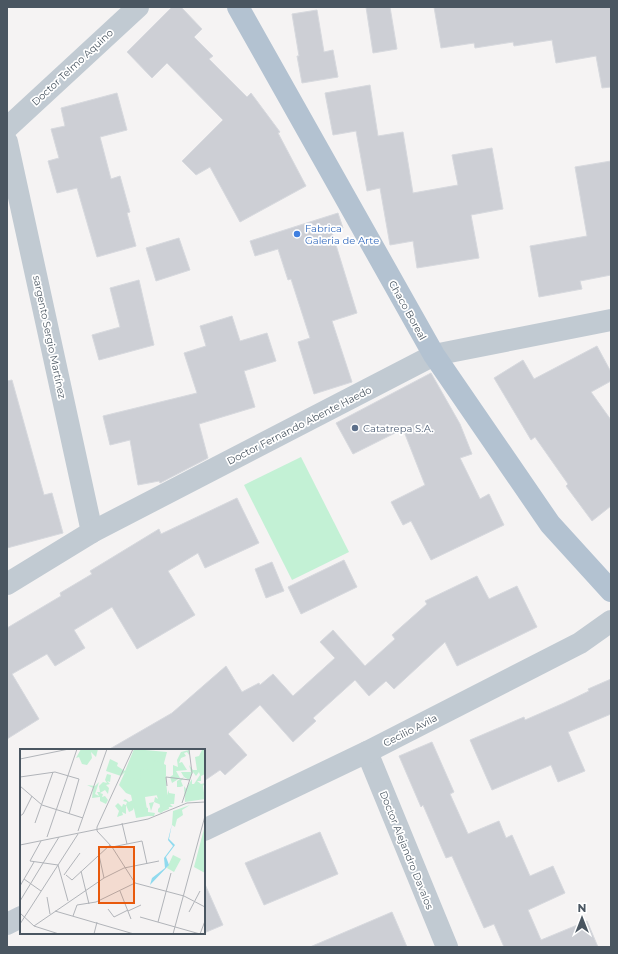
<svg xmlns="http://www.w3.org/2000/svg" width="618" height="954" viewBox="0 0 618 954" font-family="Montserrat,sans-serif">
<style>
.green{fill:#c3f1d5}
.building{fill:#cdcfd5;stroke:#d7d9de}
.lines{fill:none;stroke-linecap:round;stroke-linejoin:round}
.minor{stroke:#c1cad2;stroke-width:22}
.major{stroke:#b3c2d1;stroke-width:22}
.shop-dot{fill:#3f7fe0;stroke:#fff;stroke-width:1.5}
.service-dot{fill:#5c6f8a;stroke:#fff;stroke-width:1.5}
.labels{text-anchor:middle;stroke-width:3.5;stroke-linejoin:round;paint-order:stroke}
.street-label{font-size:10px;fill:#4a5661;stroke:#fff}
.shop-label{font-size:10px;fill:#366cbe;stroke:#fff;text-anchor:start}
.service-label{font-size:10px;fill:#4e5e75;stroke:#fff;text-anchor:start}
.inset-road{fill:none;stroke:#b1b4b9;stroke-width:1}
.view{fill:#e8590c;fill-opacity:0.15;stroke:#e8590c;stroke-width:2}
.inset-edge{fill:none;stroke:#4a5661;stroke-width:2}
</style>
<rect width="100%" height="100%" fill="#f5f3f3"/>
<!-- green -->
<path class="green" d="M301 457 349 552 292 580 244 485Z"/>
<!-- building -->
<g class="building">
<path d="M172 7H181L202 29 194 37 213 56 209 59 247 97 251 93 280 132 278 133 306 186 240 222 210 167 196 175 182 161 223 120 167 63 152 78 127 52Z"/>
<path d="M366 7H390L397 49 373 53Z"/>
<path d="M434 7H611V87L602 88 596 56 556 63 552 40 514 46 513 42 475 48 474 43 441 48Z"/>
<path d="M317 10 324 52 333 50 338 77 302 83 297 56H299L292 14Z"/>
<path d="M370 85 378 136 403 132 413 193 458 185 452 155 492 148 503 209 471 215 479 258 417 268 413 241 390 245 380 188 367 191 356 131 333 135 325 93Z"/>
<path d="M117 93 127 130 100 137 111 179 120 176 130 212 127 213 136 246 97 257 77 188 57 193 48 161 59 158 51 129 65 126 61 108Z"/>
<path d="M611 161V275L580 281 582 289 539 297 530 246 587 236 575 167Z"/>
<path d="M338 213 343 228 332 232 357 313 332 321 352 382 314 394 298 342 310 338 291 279 288 280 278 249 255 256 250 241Z"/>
<path d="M179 238 190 270 156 281 146 248Z"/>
<path d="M139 280 154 345 99 360 92 335 120 327 110 288Z"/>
<path d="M232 316 240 341 267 333 276 361 244 371 255 407 199 424 208 458 160 483 159 481 138 485 130 440 110 445 103 416 197 393 184 353 206 346 200 326Z"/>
<path d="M597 346 611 372V381L591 392 611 420V506L592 521 566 486 568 484 535 437 531 440 494 378 523 360 534 379Z"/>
<path d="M431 373 460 424 472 454 460 458 480 499 489 494 504 525 431 560 411 521 403 525 391 502 425 485 403 429 353 454 336 423Z"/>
<path d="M12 380 44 495 52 493 63 533 7 548V381Z"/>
<path d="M237 498 259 543 205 568 198 553 168 571 195 615 137 649 112 607 74 630 85 648 55 666 47 654 12 674 39 719 7 739V628L61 596 60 593 92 574 90 571 159 529 161 534Z"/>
<path d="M344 560 357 587 301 614 288 587Z"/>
<path d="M272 562 284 591 266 598 255 569Z"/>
<path d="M477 576 489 599 517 586 537 627 457 666 445 642 394 689 386 681 369 696 355 680 313 718 316 721 293 742 260 705 228 734 247 755 225 775 220 770 204 781V750H108L172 713 226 666 242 692 259 683 260 685 273 674 293 696 335 658 320 642 333 630 365 666 395 639 392 635 427 604 425 601Z"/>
<path d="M611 679V714L568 732 585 771 558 782 551 765 492 790 470 740 524 717 525 720 564 703 589 691 588 689Z"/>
<path d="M432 742 454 792 450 794 468 834 499 821 506 838 512 835 530 876 553 866 565 893 528 910 541 940 587 921 598 947H504L494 924 484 928 452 856 446 858 423 805 421 807 399 756Z"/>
<path d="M320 832 338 874 264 905 245 863Z"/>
<path d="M204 882 223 925 204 933Z"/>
<path d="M392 912 407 947H310Z"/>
</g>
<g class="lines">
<!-- minor -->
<g class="minor">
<path d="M7 128 138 7"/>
<path d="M7 142 92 532"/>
<path d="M7 584 92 532 434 355 611 320"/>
<path d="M367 752 447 947"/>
<path d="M204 830 367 752 580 643 611 621"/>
<path d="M7 924 21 917"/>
</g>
<!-- major -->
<path class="major" d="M238 7 434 355 550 524 611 591"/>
</g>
<!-- markers -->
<circle class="shop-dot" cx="297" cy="234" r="4"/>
<circle class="service-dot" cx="355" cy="428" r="4"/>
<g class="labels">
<!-- street labels -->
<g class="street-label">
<text transform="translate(72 67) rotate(-43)" y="4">Doctor Telmo Aquino</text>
<text transform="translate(408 310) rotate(61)" y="4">Chaco Boreal</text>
<text transform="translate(50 337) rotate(78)" y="4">sargento Sergio Martínez</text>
<text transform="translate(299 425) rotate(-27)" y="4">Doctor Fernando Abente Haedo</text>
<text transform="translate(410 730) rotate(-27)" y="4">Cecilio Avila</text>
<text transform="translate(407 850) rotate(68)" y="4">Doctor Alejandro Davalos</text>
</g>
<!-- shop labels -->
<g class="shop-label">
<text x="305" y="232">Fabrica<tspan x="305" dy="12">Galeria de Arte</tspan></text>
</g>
<!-- service labels -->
<g class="service-label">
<text x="363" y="432">Catatrepa S.A.</text>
</g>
</g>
<!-- overview -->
<g transform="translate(20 749)">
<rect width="185" height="185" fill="#f5f3f3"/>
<path d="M114 0 147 3 144 14 149 60 141 63 138 46 125 48 128 67 116 69 111 46 106 44 99 36 105 23 101 27 86 22 90 10 98 14 97 17 105 22ZM153 106 161 110 154 123 147 119Z" fill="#c3f1d5"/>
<path d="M61 0H78L76 8 71 3 72 9 67 16 62 15 59 8 56 9ZM185 0V25L181 27V32H177L181 35 185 34 183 37 185 50 165 53 164 37 166 40 172 30V35H174L180 26 179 23 176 27 173 23 169 31 164 28 161 32 163 37 160 38H157V32L164 28 161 23H171L169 16 173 21H177L175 8 179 7 182 1ZM169 1V6L167 3 164 4 166 7 161 9 159 14 162 13 167 21 156 22 160 29 152 34 150 28 153 26V16L158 18 157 11 161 3ZM135 11 146 16V33L142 29 141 32 133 33V38L130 30ZM109 17H124L130 21 121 20 120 31 108 28V34H103V28L110 24 111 20 107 22ZM87 25 91 26 90 33 93 34 87 32 90 35 86 36 89 39 88 45 85 41 80 44 83 45 82 48 85 47 88 51 86 55 80 52V48L72 49 73 39 67 36 75 37 79 33 75 45 79 47 77 43H80L79 37 83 33 87 34 85 31ZM149 41V44L155 45 154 55H150L153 58H148L141 64 138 63V60L141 57 143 62 144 57 134 53 131 62 129 54 134 53 135 48 138 50 136 44 140 47 141 52H145ZM105 50 109 53 113 51 115 56 113 61 109 63 106 56V65L102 63 103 66 97 68 99 62 95 57 98 54 102 58 103 55 106 56 107 53 103 52ZM125 51V58L128 59V63L135 64 134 67H125L123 63 117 68 116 66 123 63ZM170 56 162 61 163 66 157 70 155 78 152 76 153 62Z" fill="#c3f1d5"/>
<path d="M185 76V124L174 118Z" fill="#c3f1d5"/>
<path d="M152 75 149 90 155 96 146 108 149 116 130 136 132 129 145 119 144 109 153 97 148 91Z" fill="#90daee"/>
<path class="inset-road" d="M113 0 77 78V82L92 98 115 134 164 147 185 158M0 10 49 0M0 28 35 23 59 30 49 65M0 37 22 56 63 69M147 37 146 28 170 31M162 54 172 24 169 0M0 67 3 65 12 47M15 74 33 23M102 74 107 95M58 82 87 0M27 88 57 0M21 92 10 112 38 116 48 152M0 96 128 70 167 54 185 53M92 98 122 92 127 115M79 106 84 129M61 122 69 155M44 126 60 104M46 126 52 131 90 96M4 130 21 142M0 137 14 113M100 142 111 170M27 148 30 165M0 152 39 88M88 160 94 168 108 161M35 162 114 185M108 162 121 156M169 163 180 142M0 164 14 177 39 185M53 167 57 156 76 153 115 134M120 168 180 185M138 173 151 124M0 175 58 85M14 177 84 129 104 119 139 112M74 185 77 173M153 185 185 67M180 185 185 172"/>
<path class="view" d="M79 98H114V154H79Z"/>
<rect width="185" height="185" class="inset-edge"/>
</g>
<!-- border -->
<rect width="618" height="954" fill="none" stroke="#4a5661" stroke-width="16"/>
<!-- north arrow -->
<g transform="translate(582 918)" stroke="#ffffff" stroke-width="3" paint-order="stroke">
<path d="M0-3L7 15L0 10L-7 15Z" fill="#4a5661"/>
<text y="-6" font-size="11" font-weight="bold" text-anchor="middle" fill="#4a5661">N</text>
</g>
</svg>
